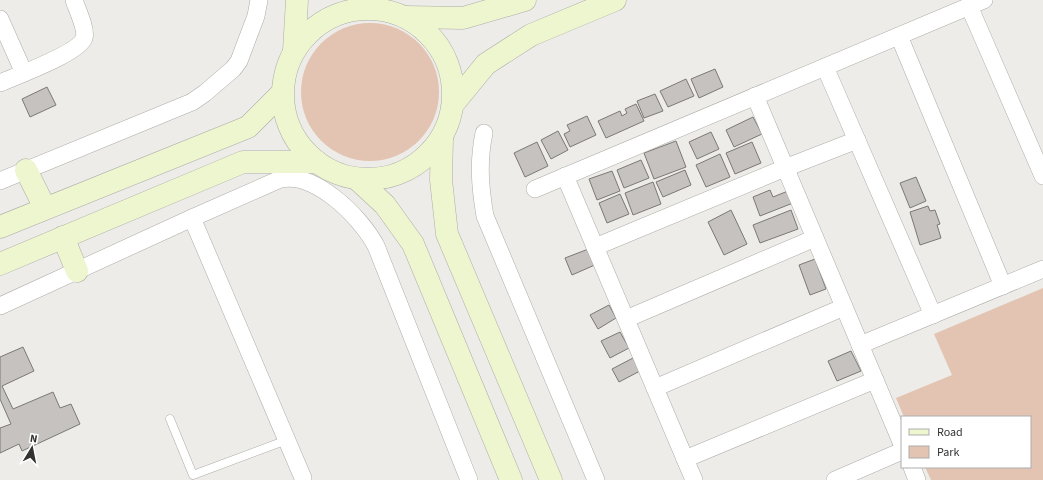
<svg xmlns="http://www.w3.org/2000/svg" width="1043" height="480" viewBox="0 0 1043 480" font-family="'Source Sans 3',sans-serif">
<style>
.green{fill:#e3c3b1}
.building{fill:#c5c2bf;stroke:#7b7875}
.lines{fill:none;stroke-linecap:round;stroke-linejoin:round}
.lane-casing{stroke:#adaca8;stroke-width:9}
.street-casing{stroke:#adaca8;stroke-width:18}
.secondary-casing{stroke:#adaca8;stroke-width:23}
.lane{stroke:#fff;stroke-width:8}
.street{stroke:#fff;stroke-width:17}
.secondary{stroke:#edf6cf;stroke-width:22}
</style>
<rect width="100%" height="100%" fill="#edece8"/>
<!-- green -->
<g class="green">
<circle cx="370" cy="92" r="69"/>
<path d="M1043 288V480H931L925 467H1030V417H904L896 398 952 375 934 334Z"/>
</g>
<!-- building -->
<g class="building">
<path d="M715 69 723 87 699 98 691 79Z"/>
<path d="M686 79 694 96 668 107 660 91Z"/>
<path d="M47 87 56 105 30 117 22 99Z"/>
<path d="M655 94 663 111 644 118 637 101Z"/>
<path d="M636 104 644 121 606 138 598 121 620 111 622 116 627 113 625 109Z"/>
<path d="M587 116 596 135 570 147 564 134 570 131 567 125Z"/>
<path d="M753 117 762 134 734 147 726 130Z"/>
<path d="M558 131 568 150 551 159 541 140Z"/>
<path d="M711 132 719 149 697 159 689 142Z"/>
<path d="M676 141 686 167 654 179 644 153Z"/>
<path d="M537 142 548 166 525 177 514 153Z"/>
<path d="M752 142 761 163 735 174 726 153Z"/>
<path d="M720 154 730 177 706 187 696 165Z"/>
<path d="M641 160 649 178 624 188 617 170Z"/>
<path d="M685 170 691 185 663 197 656 182Z"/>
<path d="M612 171 620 191 597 200 589 179Z"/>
<path d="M916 177 926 201 910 208 900 183Z"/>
<path d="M653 182 661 204 633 215 625 193Z"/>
<path d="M770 190 773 197 788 191 793 203 760 216 753 197Z"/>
<path d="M620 194 629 214 607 223 599 203Z"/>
<path d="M928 206 930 211 935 210 940 224 937 225 941 238 920 245 910 212Z"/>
<path d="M731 210 747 244 724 255 708 222Z"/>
<path d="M791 210 798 229 760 243 753 225Z"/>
<path d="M591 248 597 264 572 275 565 258Z"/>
<path d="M815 259 826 289 810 295 799 265Z"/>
<path d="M609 305 616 318 598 329 590 315Z"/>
<path d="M620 332 629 348 610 358 601 341Z"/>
<path d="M23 347 34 371 2 386 13 409 53 392 60 408 71 404 80 424 22 451 19 444 0 453V428L11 424 0 399V357Z"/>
<path d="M851 351 861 371 837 381 828 361Z"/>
<path d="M633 358 640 371 619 382 612 369Z"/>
</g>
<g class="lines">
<!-- lane casing -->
<g class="lane-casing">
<path id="lane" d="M170 419 193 475 287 440"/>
</g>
<!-- street casing -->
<g class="street-casing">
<g id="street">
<path d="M969 6 1043 176"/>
<path d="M0 19 24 73"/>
<path d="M899 36 1003 286"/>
<path d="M825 67 933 315"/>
<path d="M0 83C16 76 79 53 84 38 87 30 77 9 74 0"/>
<path d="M755 96 902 444"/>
<path d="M484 133C478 162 480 187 485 216L596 480"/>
<path d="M565 176 694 480"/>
<path d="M0 181 192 102 205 93 233 69 239 61 256 16 259 0"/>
<path d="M535 189 984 0"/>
<path d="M192 218 303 478"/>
<path d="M595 247 785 168 857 140"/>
<path d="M0 306 192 218 278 180C313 169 361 217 376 246L469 480"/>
<path d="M626 319 815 238"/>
<path d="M860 345 1043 269"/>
<path d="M655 388 844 307"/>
<path d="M685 459 875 380"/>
<path d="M912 467 917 480"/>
<path d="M835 480 902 451"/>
</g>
</g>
<!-- secondary casing -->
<g class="secondary-casing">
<g id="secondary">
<circle cx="368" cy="94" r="85"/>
<path d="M406 17 463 18 525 0"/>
<path d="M294 51 297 0"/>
<path d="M454 103 486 64 531 35 615 0"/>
<path d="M442 138 441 180 447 234 551 480"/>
<path d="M26 170 45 208"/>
<path d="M357 179 385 205 413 244 511 480"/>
<path d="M0 227 248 127 282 93"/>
<path d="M63 237 77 271"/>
<path d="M0 264 243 162H317"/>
</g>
</g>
<!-- lane -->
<use href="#lane" class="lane"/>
<!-- street -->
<use href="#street" class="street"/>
<!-- secondary -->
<use href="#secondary" class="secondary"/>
</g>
<!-- legend -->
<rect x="901" y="416" width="130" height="52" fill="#ffffff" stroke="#adadad"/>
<rect x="909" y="429" width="20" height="6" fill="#edf6cf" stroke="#adadad"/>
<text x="937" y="436" font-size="12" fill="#323231">Road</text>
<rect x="909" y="446" width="20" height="12" fill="#e3c3b1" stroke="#adadad"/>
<text x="937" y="456" font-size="12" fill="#323231">Park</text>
<!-- north arrow -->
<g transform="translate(32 448) rotate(10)" stroke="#ffffff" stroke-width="3" paint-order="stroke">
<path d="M0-3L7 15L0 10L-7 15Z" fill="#323231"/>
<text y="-6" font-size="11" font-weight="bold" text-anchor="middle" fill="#323231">N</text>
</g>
</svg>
